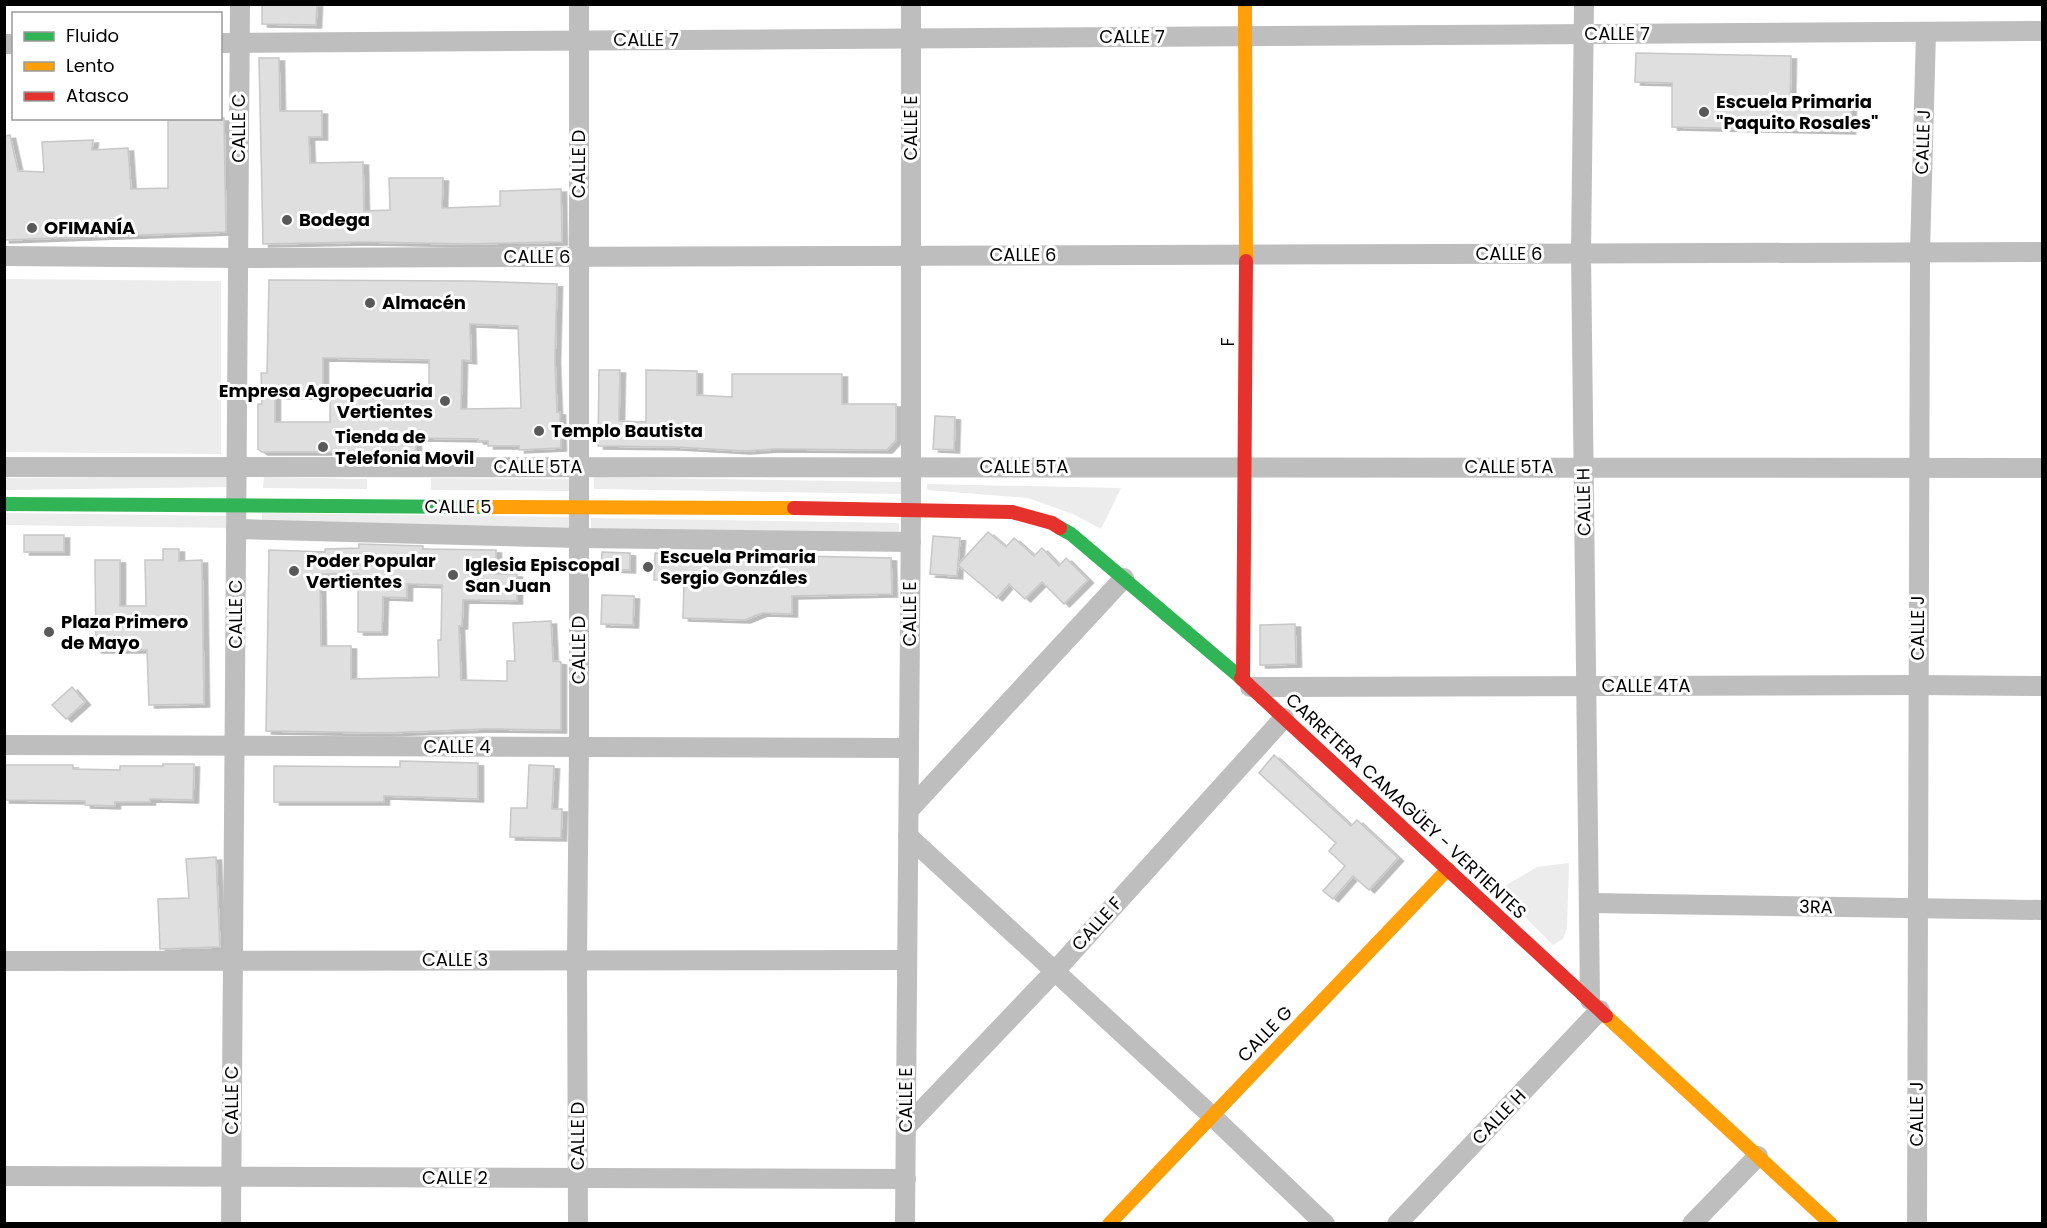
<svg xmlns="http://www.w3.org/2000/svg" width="2047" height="1228" viewBox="0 0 2047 1228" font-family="Poppins,sans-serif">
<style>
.green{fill:#ececec}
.building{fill:#dfdfdf;stroke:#c7c7c7;stroke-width:1.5;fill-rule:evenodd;filter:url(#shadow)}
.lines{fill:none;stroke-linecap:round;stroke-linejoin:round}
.street{stroke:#bebebe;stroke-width:20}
.fast{stroke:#30b455;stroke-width:14}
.slow{stroke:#ff9f0a;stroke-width:14}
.jam{stroke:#e5322d;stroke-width:14}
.poi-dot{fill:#595959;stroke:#fff;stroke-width:2}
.labels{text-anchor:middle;stroke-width:6;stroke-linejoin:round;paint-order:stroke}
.street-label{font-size:18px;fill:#000;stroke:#fff}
.poi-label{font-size:18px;font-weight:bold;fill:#000;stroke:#fff;text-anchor:start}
</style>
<defs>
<filter id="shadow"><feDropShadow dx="5.5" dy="3" stdDeviation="0" flood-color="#0004"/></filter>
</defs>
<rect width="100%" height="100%" fill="#fff"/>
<!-- green -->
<g class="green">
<path d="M5 279 221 281V454L5 452Z"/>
<path d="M229 476V487L5 490 4 478Z"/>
<path d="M264 477 367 479V489L263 488Z"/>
<path d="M594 477 902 482V494L594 489Z"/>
<path d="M431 478 570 479V491L431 490Z"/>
<path d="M927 484 1121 488 1101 529 1073 514 1028 498 927 490Z"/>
<path d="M5 513 230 516V528L5 525Z"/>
<path d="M262 513 570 517V529L262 525Z"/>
<path d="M591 518 899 523V535L591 531Z"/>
<path d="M1569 863 1567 928 1563 939 1553 945 1498 890 1537 867Z"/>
</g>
<!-- building -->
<g class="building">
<path d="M262 4H317L316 25 262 24Z"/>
<path d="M1636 53 1791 56 1790 104 1851 106 1850 131 1672 127V83L1635 82Z"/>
<path d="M259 58H279L280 111H322V137H309L310 163 363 162 364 211 390 210 389 178H443L442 208 500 206V191L561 189 562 242 467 244 365 242 263 244Z"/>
<path d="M168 118H224L226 232 4 240V136L10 135 18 171 44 172 42 142 93 140 92 150 128 148 131 189 168 188Z"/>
<path d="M269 280 472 281 557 284 555 360 557 412H560L561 448 519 450V446H488V441H478V439L416 438V455H365V452H262L258 449V404H262L261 373H267ZM470 324 518 326 521 408 461 409 462 360 471 361ZM323 358 429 360V397L358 398V391H330V422H275V396H323Z"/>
<path d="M599 370H620L619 421 646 422V370L697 371V395L732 397V374H842V404H896V440L887 450 776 449 745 451 675 447 598 446Z"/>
<path d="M935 416 955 417 954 450 933 449Z"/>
<path d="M988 532 1006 547 1014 538 1034 556 1042 548 1059 566 1066 558 1088 580 1064 604 1042 582 1025 599 1009 584 997 598 958 565Z"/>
<rect x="24" y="535" width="40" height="17"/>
<path d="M933 536 960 538 957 576 930 574Z"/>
<path d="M359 544 423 546V549L496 550V574H517V601L463 600 462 626H459L461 680 507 681V661H515L513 623 551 621 553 661 561 662V730L486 729 385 733 266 731 269 550 325 552V549L359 548ZM320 574H358V632H382L383 597 407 598V584L442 585 441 640H438L439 677 351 679V646H321Z"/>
<path d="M163 549H179V561L202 560 204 704 149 705 147 650H96L95 560H120V606H146L145 560H163Z"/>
<path d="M602 552 630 553V570L601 569Z"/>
<path d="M655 553 891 558 892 594 792 596V614L762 613 745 620 683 618 684 580H654Z"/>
<path d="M602 595 634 596 633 625 601 624Z"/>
<path d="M1295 624 1296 664 1260 665V625Z"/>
<path d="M72 687 85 702 66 719 52 705Z"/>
<path d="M1274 755 1351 826 1357 820 1398 858 1369 890 1353 876 1333 899 1323 891 1345 866 1329 851 1336 843 1259 773Z"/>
<path d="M400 761 478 763V799L384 796V802H274V766L400 767Z"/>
<path d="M163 764H194L193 800 150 799V802H115V806L85 805V801L4 800V765H73V769L120 770V766H163Z"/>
<path d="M529 765 554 766 552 809H562L561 838 510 837 511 808H527Z"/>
<path d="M216 857 220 947 160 949 158 899 189 898 186 859Z"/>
</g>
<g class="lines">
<!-- street -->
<g class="street">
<path d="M1584 4 1581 253 1590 1000"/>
<path d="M220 43 2042 31"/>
<path d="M4 44H14"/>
<path d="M4 256 238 258 2042 252"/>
<path d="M4 467 2042 468"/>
<path d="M236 529 579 538 911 542"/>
<path d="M1250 687 1918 685 2042 686"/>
<path d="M4 745 909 748"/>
<path d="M909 810 1124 578"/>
<path d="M908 836 1212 1116 1325 1224"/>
<path d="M1589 903 2042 910"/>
<path d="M4 961 906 960"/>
<path d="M906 1127 1055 971 1284 718"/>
<path d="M4 1176 906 1179"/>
<path d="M231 1224 240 4"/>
<path d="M578 1224 577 960 579 747V4"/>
<path d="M905 1224 911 509V4"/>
<path d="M1397 1224 1600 1010"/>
<path d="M1692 1224 1758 1156"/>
<path d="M1917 1224 1920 252 1926 32"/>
</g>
<!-- fast -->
<g class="fast">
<path d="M4 504 483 507"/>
<path d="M1060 528 1071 534 1241 678"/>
</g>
<!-- slow -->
<g class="slow">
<path d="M1245 4 1246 261"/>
<path d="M483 507 794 508"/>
<path d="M1606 1016 1831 1224"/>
<path d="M1109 1224 1448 869"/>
</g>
<!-- jam -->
<g class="jam">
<path d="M794 508 1012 512 1052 523 1060 528"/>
<path d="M1241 678 1606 1016"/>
<path d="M1243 680 1246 261"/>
</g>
</g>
<!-- markers -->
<g class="poi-dot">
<circle cx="1704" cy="112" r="6"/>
<circle cx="287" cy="220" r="6"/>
<circle cx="32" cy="228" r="6"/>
<circle cx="370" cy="303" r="6"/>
<circle cx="445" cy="401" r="6"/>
<circle cx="539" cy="431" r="6"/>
<circle cx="323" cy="447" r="6"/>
<circle cx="648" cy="567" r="6"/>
<circle cx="294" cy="571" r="6"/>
<circle cx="453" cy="575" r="6"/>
<circle cx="49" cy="632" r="6"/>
</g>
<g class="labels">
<!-- street labels -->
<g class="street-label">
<text x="1617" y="40">CALLE 7</text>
<text x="1132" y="43">CALLE 7</text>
<text x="646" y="46">CALLE 7</text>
<text transform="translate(239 128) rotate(-90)" y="6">CALLE C</text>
<text transform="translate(911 128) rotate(-90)" y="6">CALLE E</text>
<text transform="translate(1923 142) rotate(-88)" y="6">CALLE J</text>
<text transform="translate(579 164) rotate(-90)" y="6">CALLE D</text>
<text x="1509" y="260">CALLE 6</text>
<text x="1023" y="261">CALLE 6</text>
<text x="537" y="263">CALLE 6</text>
<text transform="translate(1228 342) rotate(-90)" y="6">F</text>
<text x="538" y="473">CALLE 5TA</text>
<text x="1024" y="473">CALLE 5TA</text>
<text x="1509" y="473">CALLE 5TA</text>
<text transform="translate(1584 502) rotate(-91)" y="6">CALLE H</text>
<text x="458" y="513">CALLE 5</text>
<text transform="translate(236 614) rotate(-90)" y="6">CALLE C</text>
<text transform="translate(910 614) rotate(-90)" y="6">CALLE E</text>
<text transform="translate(1918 628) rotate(-90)" y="6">CALLE J</text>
<text transform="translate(579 650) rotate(-90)" y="6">CALLE D</text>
<text x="1646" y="692">CALLE 4TA</text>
<text x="457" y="753">CALLE 4</text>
<text transform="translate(1406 806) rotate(43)" y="6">CARRETERA CAMAGÜEY - VERTIENTES</text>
<text transform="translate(1816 907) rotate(1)" y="6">3RA</text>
<text transform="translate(1097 924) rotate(-48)" y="6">CALLE F</text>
<text x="455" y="966">CALLE 3</text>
<text transform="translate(1265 1034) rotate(-46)" y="6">CALLE G</text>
<text transform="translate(232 1100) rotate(-90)" y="6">CALLE C</text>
<text transform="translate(906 1100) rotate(-90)" y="6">CALLE E</text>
<text transform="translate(1917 1114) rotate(-90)" y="6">CALLE J</text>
<text transform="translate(1499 1117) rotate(-46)" y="6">CALLE H</text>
<text transform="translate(578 1136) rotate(-90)" y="6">CALLE D</text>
<text x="455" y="1184">CALLE 2</text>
</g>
<!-- poi labels -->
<g class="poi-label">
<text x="1716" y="108">Escuela Primaria<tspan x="1716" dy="21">"Paquito Rosales"</tspan></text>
<text x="299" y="226">Bodega</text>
<text x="44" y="234">OFIMANÍA</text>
<text x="382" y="309">Almacén</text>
<text x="433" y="397" text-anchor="end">Empresa Agropecuaria<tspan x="433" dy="21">Vertientes</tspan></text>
<text x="551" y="437">Templo Bautista</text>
<text x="335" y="443">Tienda de<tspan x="335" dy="21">Telefonia Movil</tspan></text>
<text x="660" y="563">Escuela Primaria<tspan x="660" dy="21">Sergio Gonzáles</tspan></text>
<text x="306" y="567">Poder Popular<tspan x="306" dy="21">Vertientes</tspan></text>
<text x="465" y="571">Iglesia Episcopal<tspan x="465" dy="21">San Juan</tspan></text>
<text x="61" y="628">Plaza Primero<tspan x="61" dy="21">de Mayo</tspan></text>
</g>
</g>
<!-- border -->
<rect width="2047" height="1228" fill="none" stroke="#000000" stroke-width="12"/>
<!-- legend -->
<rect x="12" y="12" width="210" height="108" fill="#ffffff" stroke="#999999" stroke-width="1.5"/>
<rect x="24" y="32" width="30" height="9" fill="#30b455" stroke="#999999" stroke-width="1.5"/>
<text x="66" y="42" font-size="18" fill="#000000">Fluido</text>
<rect x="24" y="62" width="30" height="9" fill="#ff9f0a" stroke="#999999" stroke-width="1.5"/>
<text x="66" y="72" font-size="18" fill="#000000">Lento</text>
<rect x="24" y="92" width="30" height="9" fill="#e5322d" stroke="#999999" stroke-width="1.5"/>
<text x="66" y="102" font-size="18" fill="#000000">Atasco</text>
</svg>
